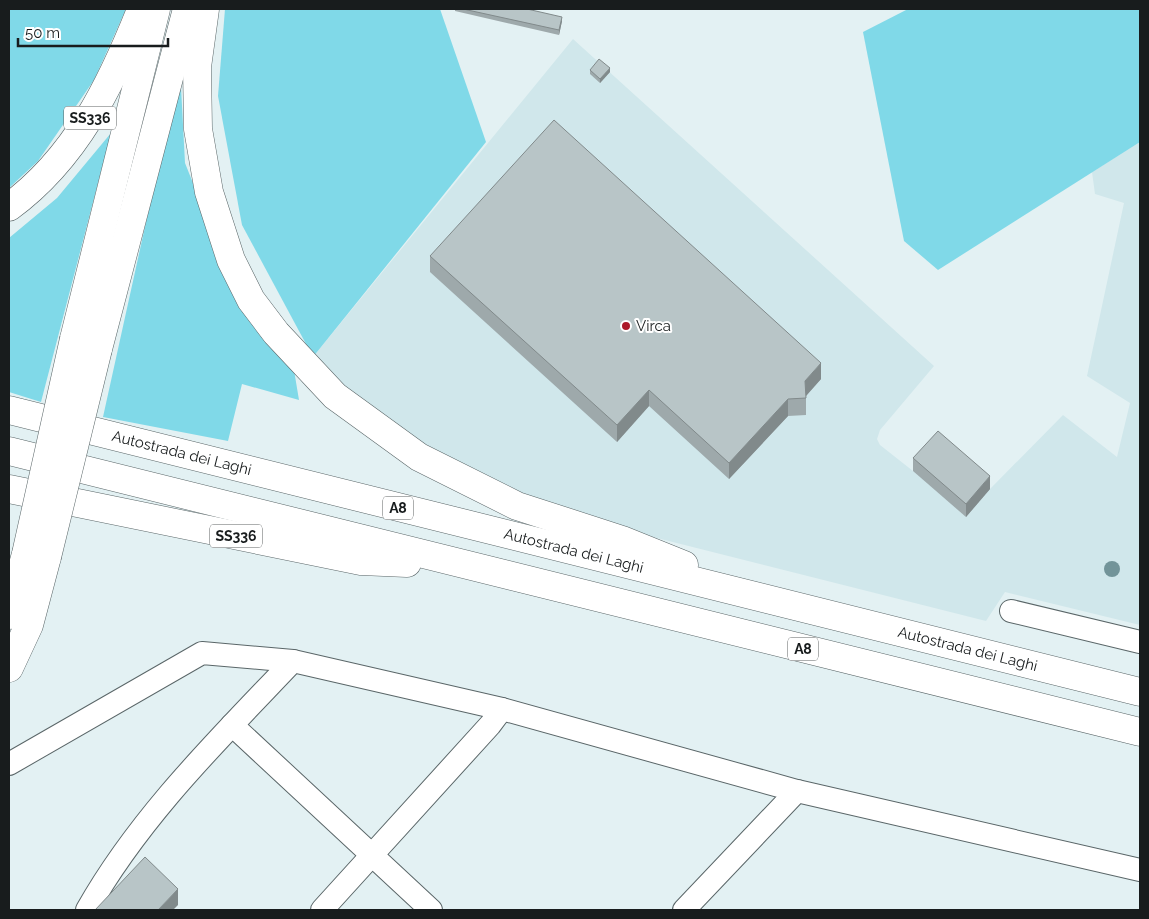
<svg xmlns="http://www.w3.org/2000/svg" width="1149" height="919" viewBox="0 0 1149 919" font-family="Raleway,sans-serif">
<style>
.built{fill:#d0e7eb}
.green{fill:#80d9e8}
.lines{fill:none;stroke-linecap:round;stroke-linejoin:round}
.minor-casing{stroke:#5a6668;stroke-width:24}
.highway-casing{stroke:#5a6668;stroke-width:29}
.minor{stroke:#fff;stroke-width:22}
.highway{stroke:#fff;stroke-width:28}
.highway-bridge-casing{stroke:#5a6668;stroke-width:29;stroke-linecap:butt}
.highway-bridge{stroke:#fff;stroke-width:28}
.tree{fill:#729499}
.wall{fill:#9ea9ab}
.shaded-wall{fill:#818a8b}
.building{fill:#b8c5c7;stroke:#818a8b}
.poi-dot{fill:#ac1829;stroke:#fff;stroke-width:2}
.labels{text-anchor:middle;stroke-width:4;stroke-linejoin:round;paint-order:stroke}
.shield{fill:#fff;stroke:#5d6061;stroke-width:1}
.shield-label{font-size:14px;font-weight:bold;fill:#181c1d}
.poi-label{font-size:15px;fill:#181c1d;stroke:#fff;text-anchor:start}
.street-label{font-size:15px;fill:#181c1d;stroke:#fff}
</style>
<rect width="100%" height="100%" fill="#e3f1f3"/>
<!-- built -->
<path class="built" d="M573 39 934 366 880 430 877 439 880 445 913 471 938 443 990 489 1063 415 1117 457 1130 403 1087 376 1124 203 1095 194 1092 172 1140 142V625L1005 592 986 621 645 535 539 501 440 456 338 382 313 357Z"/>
<!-- green -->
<g class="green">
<path d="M9 9H126L94 80 38 161 9 188Z"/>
<path d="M225 9H440L486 142 313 357 242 225 218 96Z"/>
<path d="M908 9H1140V142L938 270 904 241 863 32Z"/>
<path d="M180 68 185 163 224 261 294 370 299 400 242 384 228 441 103 417Z"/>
<path d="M111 133 41 402 9 392V238L57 198Z"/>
</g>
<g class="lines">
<!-- minor casing -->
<g class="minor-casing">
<g id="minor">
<path d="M1011 611 1140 642"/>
<path d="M232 725 431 910"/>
<path d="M9 764 202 653 293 661 502 709 797 791 1140 870"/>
<path d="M87 910C140 816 219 739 293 661"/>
<path d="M322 910 490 725 502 709"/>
<path d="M684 910 797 791"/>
</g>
</g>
<!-- highway casing -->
<g class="highway-casing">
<g id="highway">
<path d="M205 9 197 67 198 129 209 192 231 260 251 300 276 333 335 396 419 457 517 506 622 540 684 565"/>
<path d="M9 207C76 158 111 85 141 10"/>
<path d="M74 339 156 9"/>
<path d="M98 349 187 9"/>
<path id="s1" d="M9 410 1140 692"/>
<path d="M9 451 1140 732"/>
<path d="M9 489 361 561 407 563"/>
<path d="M9 615 26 554"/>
<path d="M9 668 29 625 47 557"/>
</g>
</g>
<!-- minor -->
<use href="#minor" class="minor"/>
<!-- highway -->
<use href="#highway" class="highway"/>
<!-- highway-bridge casing -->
<g class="highway-bridge-casing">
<g id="highway-bridge">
<path d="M26 554 74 339"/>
<path d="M47 557 98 349"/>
</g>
</g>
<!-- highway-bridge -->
<use href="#highway-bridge" class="highway-bridge"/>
</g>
<!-- trees -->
<circle class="tree" cx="1112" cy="569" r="8"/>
<!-- wall -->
<g class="wall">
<path d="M455 9H527L562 21 559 35 455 11Z"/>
<path d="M590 70 610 72 600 83 590 74Z"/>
<path d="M430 256 821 379 806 396V415L788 416 729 479 649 406 617 442 430 272Z"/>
<path d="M913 458 990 489 966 517 913 471Z"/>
</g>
<!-- shaded-wall -->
<g class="shaded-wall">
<path d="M562 17V21L559 35V30Z"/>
<path d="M610 68V72L600 83V79Z"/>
<path d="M821 363V379L805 397V381Z"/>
<path d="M649 390V406L617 442V425Z"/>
<path d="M788 399V416L729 479V463Z"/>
<path d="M990 476V489L966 517V504Z"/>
<path d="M178 889V905L173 910H158Z"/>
</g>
<!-- building -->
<g class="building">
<path d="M463 9H527L562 17 559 30Z"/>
<path d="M599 59 610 68 600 79 590 70Z"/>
<path d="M554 120 821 363 805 381 806 398 788 399 729 463 649 390 617 425 430 256Z"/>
<path d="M938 431 990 476 966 504 913 458Z"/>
<path d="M145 857 178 889 158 910H95Z"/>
</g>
<!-- markers -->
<circle class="poi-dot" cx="626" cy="326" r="5"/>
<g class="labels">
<!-- shield labels -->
<g class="shield">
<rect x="64" y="106.5" width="52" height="23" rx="4"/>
<rect x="383" y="496.5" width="30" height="23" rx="4"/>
<rect x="210" y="524.5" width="52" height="23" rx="4"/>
<rect x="788" y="637.5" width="30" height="23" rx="4"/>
</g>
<g class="shield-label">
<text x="90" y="123">SS336</text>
<text x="398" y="513">A8</text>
<text x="236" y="541">SS336</text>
<text x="803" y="654">A8</text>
</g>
<!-- poi labels -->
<g class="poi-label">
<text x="636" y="331">Virca</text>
</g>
<!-- street labels -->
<g class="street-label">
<text dy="5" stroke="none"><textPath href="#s1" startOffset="178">Autostrada dei Laghi</textPath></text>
<text dy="5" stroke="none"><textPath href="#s1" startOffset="582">Autostrada dei Laghi</textPath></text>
<text dy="5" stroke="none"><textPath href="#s1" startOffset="988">Autostrada dei Laghi</textPath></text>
</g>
</g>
<!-- border -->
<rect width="1149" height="919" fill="none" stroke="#181c1d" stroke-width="20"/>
<!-- scale -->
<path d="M18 38v8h150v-8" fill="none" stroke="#181c1d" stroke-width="2.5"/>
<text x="25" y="38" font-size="15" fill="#181c1d" stroke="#ffffff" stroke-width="4" paint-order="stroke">50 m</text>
</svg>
